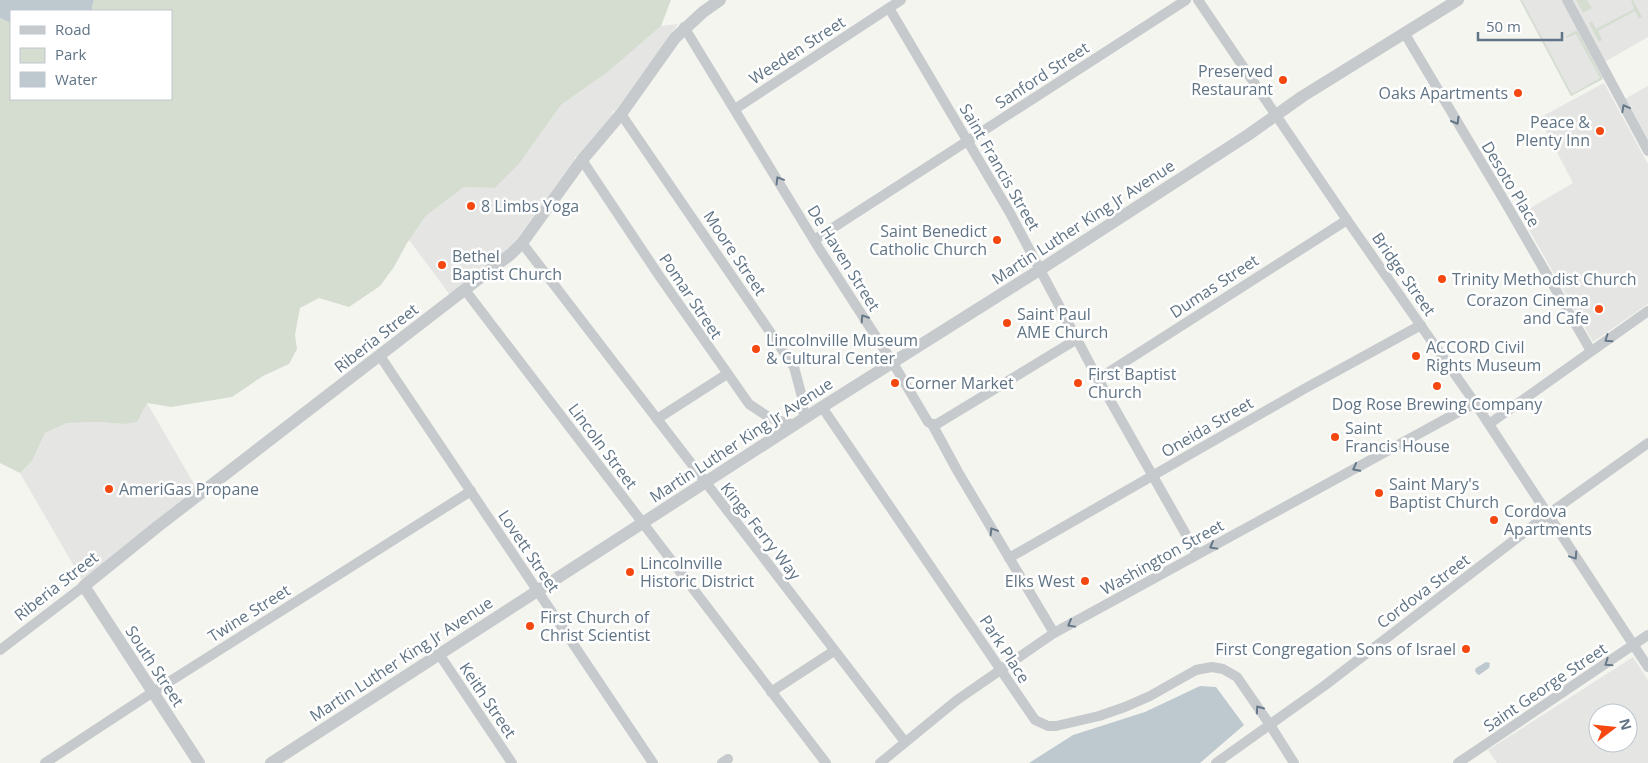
<svg xmlns="http://www.w3.org/2000/svg" width="1648" height="763" viewBox="0 0 1648 763" font-family="'Open Sans',sans-serif">
<style>
.built{fill:#e5e6e4;fill-rule:evenodd}
.green{fill:#d5ddd1}
.water{fill:#bdc9ce}
.lines{fill:none;stroke-linecap:round;stroke-linejoin:round}
.minor{stroke:#c6cacd;stroke-width:10}
.tertiary{stroke:#c6cacd;stroke-width:12}
.oneway{stroke:#657889}
.poi-dot{fill:#f54810;stroke:#fff;stroke-width:2}
.labels{text-anchor:middle;stroke-width:5;stroke-linejoin:round;paint-order:stroke}
.street-label{font-size:16px;fill:#607485;stroke:#fff}
.poi-label{font-size:16px;fill:#607485;stroke:#fff;text-anchor:start}
</style>
<rect width="100%" height="100%" fill="#f5f5f0"/>
<!-- built -->
<g class="built">
<path d="M1520 0H1648V37L1601 64 1608 76 1571 96Z"/>
<path d="M678 24 616 110 612 112 613 114 578 155 574 158 575 160 517 239 507 250 450 295 409 240 426 216 464 187 495 188 519 164 561 105 608 72 661 26Z"/>
<path d="M1604 83 1648 164V304L1593 342 1520 214 1573 183 1539 118Z"/>
<path d="M1648 86V151L1621 101Z"/>
<path d="M147 403 197 489 82 580 20 473 32 461 45 433 67 423 99 422 123 424Z"/>
<path d="M1633 657 1648 680V763H1497L1488 750ZM1598 713H1628V743H1598Z"/>
</g>
<!-- green -->
<g class="green">
<path d="M94 0H671L661 26 608 72 561 105 519 164 495 188 464 187 426 216 407 243 394 267 380 286 349 307 319 298 300 308 295 335 297 349 289 364 263 376 232 397 171 407 147 403 137 422 123 424 99 422 67 423 45 433 32 461 20 473 0 463V18L11 23V99H171V11H92V6Z"/>
<path d="M1520 0H1522L1572 94 1600 78 1576 34 1567 38 1566 36 1577 30 1603 79 1571 96Z"/>
<path d="M1576 0H1587L1592 8 1583 13Z"/>
<path d="M1631 0H1633L1642 17 1639 19 1635 11 1598 31 1602 40 1599 42 1589 23 1592 21 1596 29 1634 9Z"/>
</g>
<!-- water -->
<g class="water">
<path d="M0 0H94L92 6V11H11V23L0 18Z"/>
<path d="M1486 662 1490 663 1489 668 1479 675 1477 674 1475 671 1476 668Z"/>
<path d="M1200 686 1216 687 1244 725 1200 763H1029L1073 735 1145 712Z"/>
</g>
<g class="lines">
<!-- minor -->
<g class="minor">
<path d="M1198 0 1347 220 1475 403 1648 667"/>
<path d="M1567 0 1648 151"/>
<path d="M889 8 1010 213 1098 379 1197 554"/>
<path d="M684 27 820 250 893 363 928 422 932 424 958 472 1054 633"/>
<path d="M1405 34 1508 207 1591 351"/>
<path d="M735 109 901 0"/>
<path d="M621 114 794 367 802 397 804 419"/>
<path d="M582 160 660 277 749 404 770 418 795 425"/>
<path d="M814 240 1186 0"/>
<path d="M522 243 905 742"/>
<path d="M465 290 826 763"/>
<path d="M380 356 653 763"/>
<path d="M1098 379 1347 220"/>
<path d="M822 407 1035 720 1048 726H1056L1099 716 1125 707 1150 696 1196 670 1212 667 1223 669 1237 677 1270 725 1294 763"/>
<path d="M657 419 727 374"/>
<path d="M932 424H937L1077 339"/>
<path d="M1489 424 1648 311"/>
<path d="M1009 558 1304 389 1421 325"/>
<path d="M0 650 84 586"/>
<path d="M439 654 512 763"/>
<path d="M771 692 834 651"/>
<path d="M45 763 153 692 471 491"/>
<path d="M722 763 728 759"/>
<path d="M880 763 957 700 1054 633 1475 403"/>
<path d="M1216 763 1324 686 1547 515 1648 443"/>
<path d="M1458 763 1648 635"/>
</g>
<!-- tertiary -->
<g class="tertiary">
<path d="M199 763 84 586 157 527 511 254 522 243 582 160 621 114 675 38 703 12 720 0"/>
<path d="M271 763 822 407 1041 269 1248 135 1303 96 1458 0"/>
</g>
</g>
<!-- one-way arrows -->
<defs><path id="oneway-chevron" d="M-2-3.5L2.5 0L-2 3.5" fill="none" stroke-width="1.6" stroke-linecap="round" stroke-linejoin="round" transform="scale(1.25)"/></defs>
<g class="oneway">
<use href="#oneway-chevron" transform="translate(1625 108) rotate(-118)"/>
<use href="#oneway-chevron" transform="translate(1456 121) rotate(60)"/>
<use href="#oneway-chevron" transform="translate(779 180) rotate(-121)"/>
<use href="#oneway-chevron" transform="translate(864 318) rotate(-123)"/>
<use href="#oneway-chevron" transform="translate(1608 339) rotate(145)"/>
<use href="#oneway-chevron" transform="translate(1356 468) rotate(152)"/>
<use href="#oneway-chevron" transform="translate(993 531) rotate(-121)"/>
<use href="#oneway-chevron" transform="translate(1213 546) rotate(151)"/>
<use href="#oneway-chevron" transform="translate(1574 556) rotate(56)"/>
<use href="#oneway-chevron" transform="translate(1071 624) rotate(151)"/>
<use href="#oneway-chevron" transform="translate(1608 663) rotate(146)"/>
<use href="#oneway-chevron" transform="translate(1259 709) rotate(-125)"/>
</g>
<!-- markers -->
<g class="poi-dot">
<circle cx="1283" cy="80" r="5"/>
<circle cx="1518" cy="93" r="5"/>
<circle cx="1600" cy="131" r="5"/>
<circle cx="471" cy="206" r="5"/>
<circle cx="997" cy="240" r="5"/>
<circle cx="442" cy="265" r="5"/>
<circle cx="1442" cy="279" r="5"/>
<circle cx="1599" cy="309" r="5"/>
<circle cx="1007" cy="323" r="5"/>
<circle cx="756" cy="349" r="5"/>
<circle cx="1416" cy="356" r="5"/>
<circle cx="895" cy="383" r="5"/>
<circle cx="1078" cy="383" r="5"/>
<circle cx="1437" cy="386" r="5"/>
<circle cx="1335" cy="437" r="5"/>
<circle cx="109" cy="489" r="5"/>
<circle cx="1379" cy="493" r="5"/>
<circle cx="1494" cy="520" r="5"/>
<circle cx="630" cy="572" r="5"/>
<circle cx="1085" cy="581" r="5"/>
<circle cx="530" cy="626" r="5"/>
<circle cx="1466" cy="649" r="5"/>
</g>
<g class="labels">
<!-- street labels -->
<g class="street-label">
<text transform="translate(797 50) rotate(-33)" y="6">Weeden Street</text>
<text transform="translate(1042 75) rotate(-33)" y="6">Sanford Street</text>
<text transform="translate(1000 167) rotate(60)" y="6">Saint Francis Street</text>
<text transform="translate(1511 184) rotate(59)" y="6">Desoto Place</text>
<text transform="translate(1083 222) rotate(-33)" y="6">Martin Luther King Jr Avenue</text>
<text transform="translate(735 253) rotate(56)" y="6">Moore Street</text>
<text transform="translate(844 258) rotate(58)" y="6">De Haven Street</text>
<text transform="translate(1404 274) rotate(55)" y="6">Bridge Street</text>
<text transform="translate(1214 286) rotate(-33)" y="6">Dumas Street</text>
<text transform="translate(691 296) rotate(56)" y="6">Pomar Street</text>
<text transform="translate(376 338) rotate(-38)" y="6">Riberia Street</text>
<text transform="translate(1207 427) rotate(-30)" y="6">Oneida Street</text>
<text transform="translate(741 440) rotate(-33)" y="6">Martin Luther King Jr Avenue</text>
<text transform="translate(603 446) rotate(53)" y="6">Lincoln Street</text>
<text transform="translate(761 531) rotate(52)" y="6">Kings Ferry Way</text>
<text transform="translate(529 551) rotate(56)" y="6">Lovett Street</text>
<text transform="translate(1162 557) rotate(-29)" y="6">Washington Street</text>
<text transform="translate(56 586) rotate(-38)" y="6">Riberia Street</text>
<text transform="translate(1423 591) rotate(-37)" y="6">Cordova Street</text>
<text transform="translate(249 613) rotate(-32)" y="6">Twine Street</text>
<text transform="translate(1005 649) rotate(57)" y="6">Park Place</text>
<text transform="translate(401 659) rotate(-33)" y="6">Martin Luther King Jr Avenue</text>
<text transform="translate(155 666) rotate(57)" y="6">South Street</text>
<text transform="translate(1545 687) rotate(-34)" y="6">Saint George Street</text>
<text transform="translate(488 700) rotate(56)" y="6">Keith Street</text>
</g>
<!-- poi labels -->
<g class="poi-label">
<text x="1273" y="77" text-anchor="end">Preserved<tspan x="1273" dy="18">Restaurant</tspan></text>
<text x="1508" y="99" text-anchor="end">Oaks Apartments</text>
<text x="1590" y="128" text-anchor="end">Peace &amp;<tspan x="1590" dy="18">Plenty Inn</tspan></text>
<text x="481" y="212">8 Limbs Yoga</text>
<text x="987" y="237" text-anchor="end">Saint Benedict<tspan x="987" dy="18">Catholic Church</tspan></text>
<text x="452" y="262">Bethel<tspan x="452" dy="18">Baptist Church</tspan></text>
<text x="1452" y="285">Trinity Methodist Church</text>
<text x="1589" y="306" text-anchor="end">Corazon Cinema<tspan x="1589" dy="18">and Cafe</tspan></text>
<text x="1017" y="320">Saint Paul<tspan x="1017" dy="18">AME Church</tspan></text>
<text x="766" y="346">Lincolnville Museum<tspan x="766" dy="18">&amp; Cultural Center</tspan></text>
<text x="1426" y="353">ACCORD Civil<tspan x="1426" dy="18">Rights Museum</tspan></text>
<text x="1088" y="380">First Baptist<tspan x="1088" dy="18">Church</tspan></text>
<text x="905" y="389">Corner Market</text>
<text x="1437" y="410" text-anchor="middle">Dog Rose Brewing Company</text>
<text x="1345" y="434">Saint<tspan x="1345" dy="18">Francis House</tspan></text>
<text x="1389" y="490">Saint Mary's<tspan x="1389" dy="18">Baptist Church</tspan></text>
<text x="119" y="495">AmeriGas Propane</text>
<text x="1504" y="517">Cordova<tspan x="1504" dy="18">Apartments</tspan></text>
<text x="640" y="569">Lincolnville<tspan x="640" dy="18">Historic District</tspan></text>
<text x="1075" y="587" text-anchor="end">Elks West</text>
<text x="540" y="623">First Church of<tspan x="540" dy="18">Christ Scientist</tspan></text>
<text x="1456" y="655" text-anchor="end">First Congregation Sons of Israel</text>
</g>
</g>
<!-- legend -->
<rect x="10" y="10" width="162" height="90" fill="#ffffff" stroke="#bfc7ce"/>
<rect x="20" y="26" width="25" height="8" fill="#c6cacd" stroke="#bfc7ce"/>
<text x="55" y="35" font-size="15" fill="#607485">Road</text>
<rect x="20" y="48" width="25" height="15" fill="#d5ddd1" stroke="#bfc7ce"/>
<text x="55" y="60" font-size="15" fill="#607485">Park</text>
<rect x="20" y="72" width="25" height="15" fill="#bdc9ce" stroke="#bfc7ce"/>
<text x="55" y="85" font-size="15" fill="#607485">Water</text>
<!-- north arrow -->
<g transform="translate(1613 728) rotate(74)"><circle r="24" fill="#ffffff" stroke="#bfc7ce"/>
<path d="M0-4L9 19L0 12L-9 19Z" fill="#f54810"/>
<text y="-8" font-size="14" font-weight="bold" text-anchor="middle" fill="#607485">N</text>
</g>
<!-- scale -->
<path d="M1478 32v8h84v-8" fill="none" stroke="#607485" stroke-width="2.5"/>
<text x="1486" y="32" font-size="15" fill="#607485" stroke="#ffffff" stroke-width="4" paint-order="stroke">50 m</text>
</svg>
